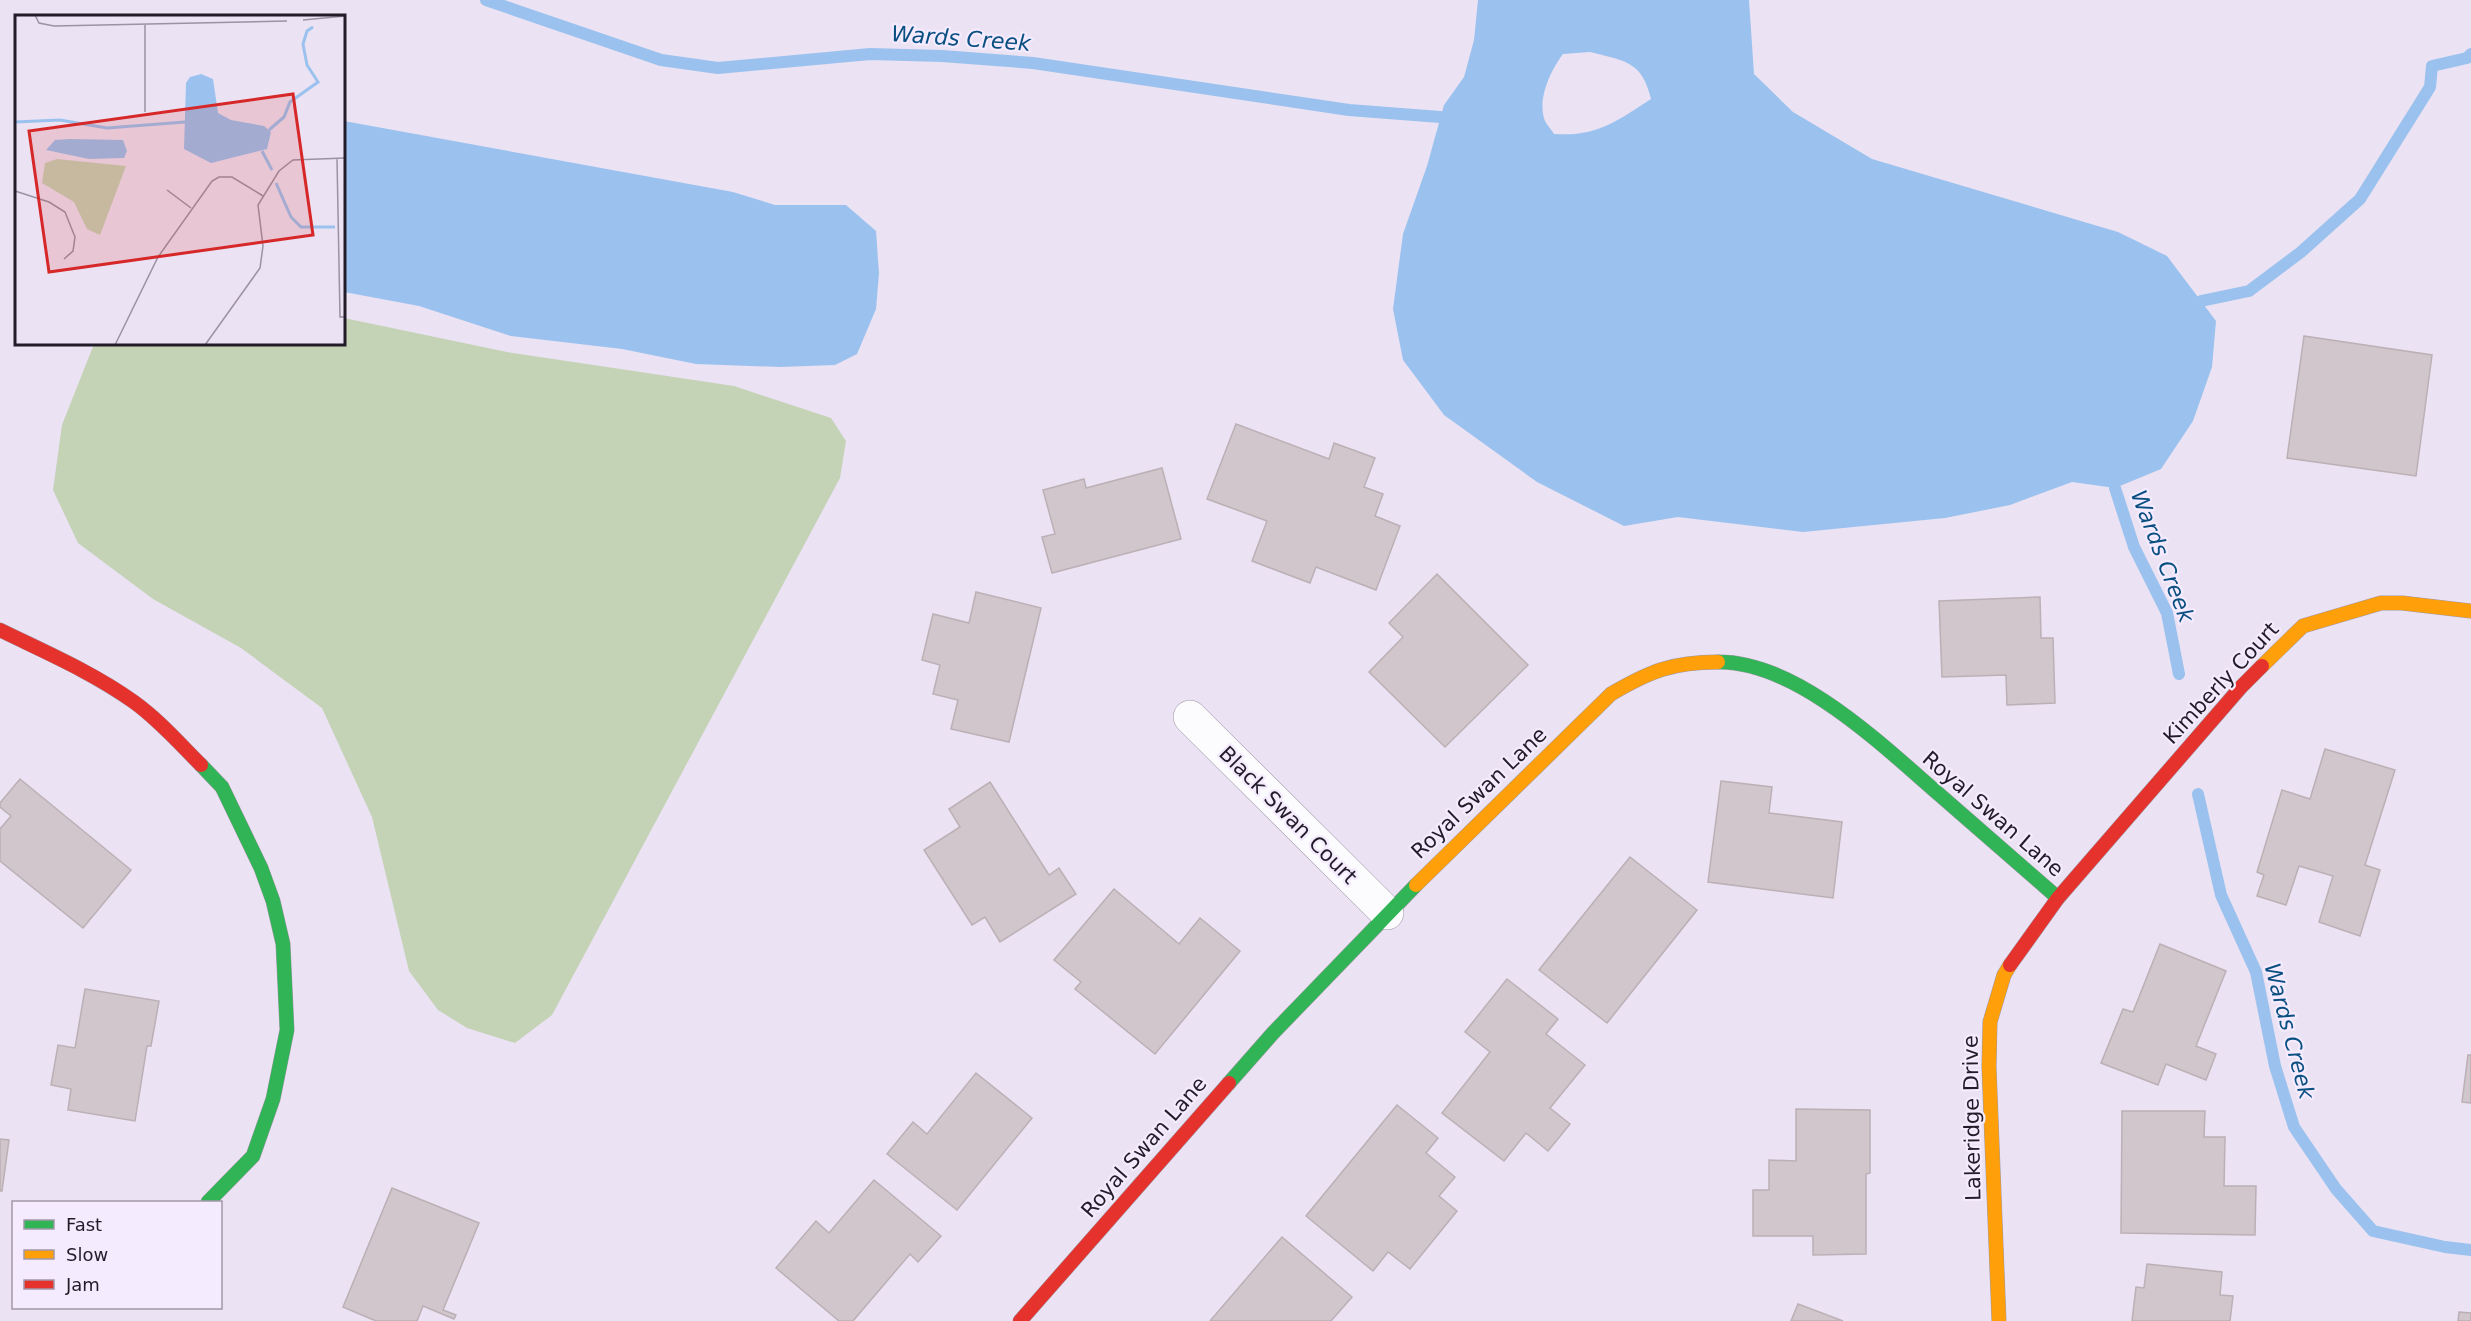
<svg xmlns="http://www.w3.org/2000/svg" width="2471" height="1321" viewBox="0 0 2471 1321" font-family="'DejaVu Sans',sans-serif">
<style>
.green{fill:#c4d3b6}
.water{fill:#9bc2ee;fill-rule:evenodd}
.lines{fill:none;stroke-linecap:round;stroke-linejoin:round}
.stream{stroke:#9bc2ee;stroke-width:12}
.building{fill:#d1c6cb;stroke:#bbb0b5;stroke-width:1.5}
.street-casing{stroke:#9f98a5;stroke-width:34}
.fast-casing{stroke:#9f98a5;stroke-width:15}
.slow-casing{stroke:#9f98a5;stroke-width:15}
.jam-casing{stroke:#9f98a5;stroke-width:15}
.street{stroke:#fcfbfd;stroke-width:33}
.fast{stroke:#30b455;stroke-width:14}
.slow{stroke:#ff9f0a;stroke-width:14}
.jam{stroke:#e5322d;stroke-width:14}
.labels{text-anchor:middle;stroke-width:4.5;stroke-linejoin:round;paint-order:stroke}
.street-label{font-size:21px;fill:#221c28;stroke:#f5ebfe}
.water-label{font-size:22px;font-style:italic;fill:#0a4f81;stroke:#f5ebfe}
.inset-river{fill:none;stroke:#9bc2ee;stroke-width:3}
.inset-road{fill:none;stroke:#9b93a2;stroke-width:1.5}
.view{fill:#d62828;fill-opacity:0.15;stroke:#d62828;stroke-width:3}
.inset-edge{fill:none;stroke:#221c28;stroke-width:3}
</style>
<rect width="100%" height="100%" fill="#ebe2f3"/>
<!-- green -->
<path class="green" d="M344 318 507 352 734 386 831 418 846 441 840 478 552 1015 515 1043 467 1028 438 1010 409 971 372 817 322 708 241 648 153 599 78 543 53 490 62 425 94 344H344Z"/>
<!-- water -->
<g class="water">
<path d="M1478 0H1749L1754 74 1793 112 1872 159 2118 232 2167 256 2216 321 2212 367 2193 421 2161 469 2115 488 2072 482 2010 505 1945 518 1803 532 1678 517 1624 526 1537 482 1444 415 1403 360 1393 309 1403 234 1427 166 1444 105 1464 77 1474 40ZM1590 52C1625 61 1642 61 1651 99 1617 121 1597 137 1554 134 1551 129 1545 123 1544 118 1538 97 1551 70 1563 54Z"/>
<path d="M344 121 733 192 775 205H846L876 231 879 273 876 309 857 354 835 365 780 367 696 364 622 349 511 336 419 306 344 292Z"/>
</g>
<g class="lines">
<!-- stream -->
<g class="stream">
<path d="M486 0 661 60 718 68 870 54 942 56 1033 63 1349 110 1440 117"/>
<path d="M2201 301 2249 291 2301 252 2360 199 2430 87 2432 66 2467 58 2471 54"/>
<path d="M2115 488 2134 547 2167 613 2179 674"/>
<path d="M2198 794 2221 895 2256 972 2275 1066 2294 1127 2336 1189 2373 1231 2445 1247 2471 1250"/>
</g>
</g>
<!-- building -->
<g class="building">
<path d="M2304 336 2432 355 2416 476 2287 458Z"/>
<path d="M1236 424 1329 459 1334 443 1375 458 1364 487 1383 494 1375 516 1400 526 1376 590 1316 567 1310 583 1252 561 1267 521 1207 499Z"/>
<path d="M1162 468 1181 539 1052 573 1042 537 1055 534 1043 490 1084 479 1086 488Z"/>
<path d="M1437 574 1528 665 1445 747 1369 672 1403 637 1389 623Z"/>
<path d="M976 592 1041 608 1009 742 951 729 958 700 933 694 940 665 922 660 933 614 969 623Z"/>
<path d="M2040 597 2041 638H2053L2055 703 2007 705 2006 675 1942 677 1939 601Z"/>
<path d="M2325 749 2395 770 2365 865 2380 870 2360 936 2319 922 2333 876 2299 866 2286 905 2257 896 2264 875 2257 872 2282 790 2310 799Z"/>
<path d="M20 779 131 870 83 928 0 861V829L11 816 0 807V803Z"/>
<path d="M1721 781 1772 787 1769 813 1842 822 1833 898 1708 882Z"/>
<path d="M990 782 1049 875 1059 868 1076 894 1000 942 985 917 972 925 924 850 960 827 949 809Z"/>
<path d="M1630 857 1697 910 1607 1023 1539 970Z"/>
<path d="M1114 889 1179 944 1200 918 1240 951 1155 1054 1075 989 1081 982 1054 960Z"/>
<path d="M2160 944 2226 971 2196 1046 2216 1054 2206 1080 2166 1064 2158 1085 2101 1063 2123 1009 2133 1012Z"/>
<path d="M1507 979 1558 1019 1546 1034 1585 1065 1550 1108 1570 1124 1548 1151 1526 1133 1504 1161 1442 1113 1490 1052 1465 1032Z"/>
<path d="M85 989 159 1001 151 1046H147L135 1121 68 1110 71 1089 51 1085 58 1045 75 1048Z"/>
<path d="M2468 1055H2471V1103L2462 1102Z"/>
<path d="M976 1073 1032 1118 957 1210 887 1154 913 1122 927 1134Z"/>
<path d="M1397 1105 1438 1138 1426 1153 1455 1177 1439 1196 1457 1211 1410 1269 1388 1252 1373 1271 1306 1216Z"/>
<path d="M1796 1109 1870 1110V1173L1866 1174V1254L1813 1255V1236H1753V1190H1769V1160L1796 1161Z"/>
<path d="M2122 1111H2205L2204 1137H2225L2224 1186H2256L2255 1235 2121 1233Z"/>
<path d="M0 1139 9 1140 2 1191H0Z"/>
<path d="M874 1180 941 1236 918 1262 910 1254 853 1321H839L776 1268 816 1221 829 1233Z"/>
<path d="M392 1188 479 1223 443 1310 456 1315 454 1319 423 1306 417 1321H376L343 1307Z"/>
<path d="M1282 1237 1352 1297 1331 1321H1210Z"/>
<path d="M2147 1264 2222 1272 2220 1295 2233 1296 2230 1321H2132L2136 1287 2144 1288Z"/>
<path d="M1798 1304 1843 1321H1791Z"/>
<path d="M2459 1312 2471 1313V1321H2458Z"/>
</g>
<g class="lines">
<!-- street casing -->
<g class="street-casing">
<path id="street" d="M1190 717 1387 913"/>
</g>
<!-- fast casing -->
<g class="fast-casing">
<g id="fast">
<path d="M1718 662C1797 661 1884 747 1941 796 1980 830 2019 864 2058 898"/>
<path d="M201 765 222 787 261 868 273 901 283 944 287 1030 273 1099 253 1156 208 1202"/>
<path d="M1229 1083 1273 1033 1416 885"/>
</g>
</g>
<!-- slow casing -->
<g class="slow-casing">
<g id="slow">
<path d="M2262 666 2303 626 2381 603H2402L2471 611"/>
<path d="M1416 885 1611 694C1650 671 1673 662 1718 662"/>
<path d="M1999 1321 1989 1067 1990 1022 2004 975 2010 965"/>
</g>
</g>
<!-- jam casing -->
<g class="jam-casing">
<g id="jam">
<path d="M0 630C45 652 92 672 134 702 159 720 179 743 201 765"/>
<path d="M2010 965 2058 898 2241 687 2262 666"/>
<path d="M1020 1321 1229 1083"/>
</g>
</g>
<!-- street -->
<use href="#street" class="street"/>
<!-- fast -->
<use href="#fast" class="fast"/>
<!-- slow -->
<use href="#slow" class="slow"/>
<!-- jam -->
<use href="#jam" class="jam"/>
</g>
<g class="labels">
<!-- street labels -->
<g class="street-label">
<text transform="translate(2221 683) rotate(-47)" y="7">Kimberly Court</text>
<text transform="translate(1479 793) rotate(-44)" y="7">Royal Swan Lane</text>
<text transform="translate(1993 814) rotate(41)" y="7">Royal Swan Lane</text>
<text transform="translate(1288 815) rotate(45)" y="7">Black Swan Court</text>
<text transform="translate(1972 1118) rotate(-91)" y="7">Lakeridge Drive</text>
<text transform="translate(1144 1147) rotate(-49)" y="7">Royal Swan Lane</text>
</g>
<!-- water labels -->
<g class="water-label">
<text transform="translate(961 38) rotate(4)" y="8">Wards Creek</text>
<text transform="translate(2163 556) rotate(69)" y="8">Wards Creek</text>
<text transform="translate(2290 1031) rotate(75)" y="8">Wards Creek</text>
</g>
</g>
<!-- overview -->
<g transform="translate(15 15)">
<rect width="330" height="330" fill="#ebe2f3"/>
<path d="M42 144 111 151 85 220 72 214 59 187 27 168 30 148Z" fill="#c4d3b6"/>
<path d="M186 59 198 64 203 98 216 105 249 111 256 117 252 134 196 148 169 134 171 68 175 62ZM55 124 108 125 112 136 109 143 74 144 31 135 40 125Z" fill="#9bc2ee"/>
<path class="inset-river" d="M0 107 45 105 92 113 170 107M254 115 269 102 275 87 303 67 292 50 288 29 292 16 298 12M247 136 257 155M261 168 276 202 286 212H320"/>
<path class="inset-road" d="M20 0 24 8 39 11 272 6M288 5 330 1M130 10V97M322 144 325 302H330M152 175 176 193M0 176 34 187 50 197 60 222 58 236 49 244M100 330 143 242 197 166 204 162H217L248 181M190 330 245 253 248 231 243 190 264 156 278 145 330 143"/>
<path class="view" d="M278 79 298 220 34 257 14 116Z"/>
<rect width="330" height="330" class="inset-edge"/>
</g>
<!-- legend -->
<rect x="12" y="1201" width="210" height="108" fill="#f5ebfe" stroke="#a198a8" stroke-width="1.5"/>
<rect x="24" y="1220" width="30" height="9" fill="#30b455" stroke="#a198a8" stroke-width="1.5"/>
<text x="66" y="1231" font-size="18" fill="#221c28">Fast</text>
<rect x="24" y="1250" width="30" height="9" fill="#ff9f0a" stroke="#a198a8" stroke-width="1.5"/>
<text x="66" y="1261" font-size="18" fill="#221c28">Slow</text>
<rect x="24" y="1280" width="30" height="9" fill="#e5322d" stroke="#a198a8" stroke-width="1.5"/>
<text x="66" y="1291" font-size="18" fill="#221c28">Jam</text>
</svg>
